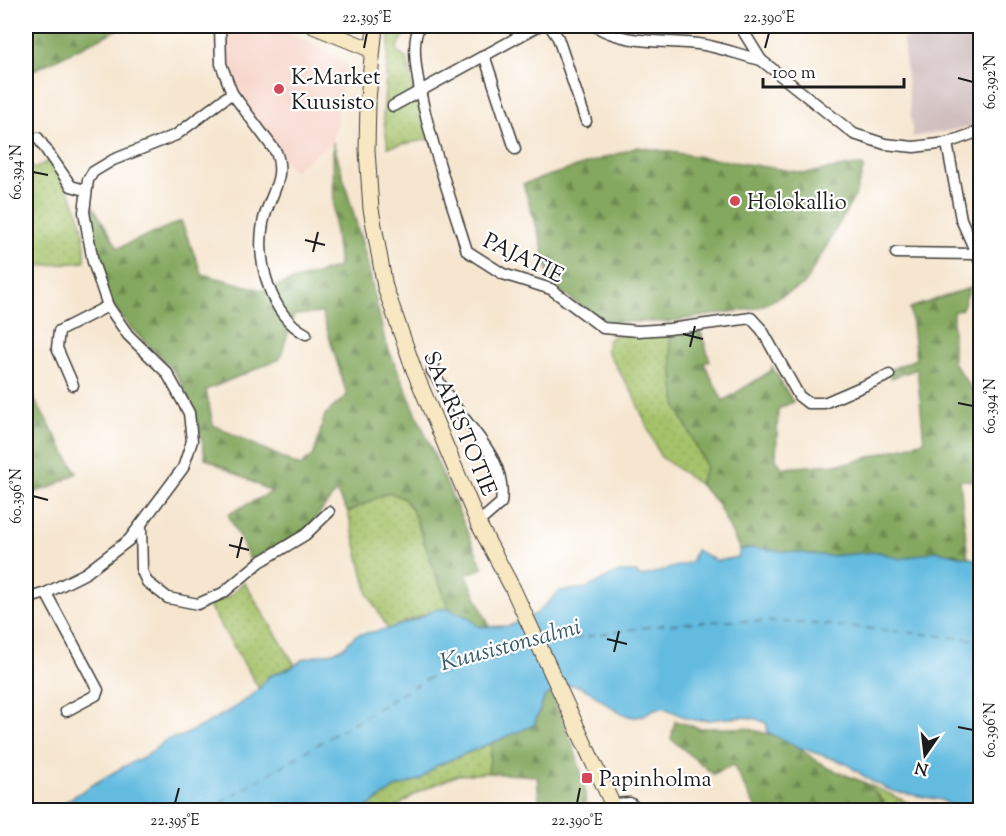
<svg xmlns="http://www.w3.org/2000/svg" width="1006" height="836" viewBox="0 0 1006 836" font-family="'Sorts Mill Goudy',serif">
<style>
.built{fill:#f6d1c5}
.industrial{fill:#d1bfbf}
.grass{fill:url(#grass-dots);stroke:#616f43;stroke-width:1.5}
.forest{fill:url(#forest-firs);stroke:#50623d;stroke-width:1.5;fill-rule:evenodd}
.water{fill:#63bbe0;stroke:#406c7e;stroke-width:1.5}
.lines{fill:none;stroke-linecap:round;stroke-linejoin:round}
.ferry{stroke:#385c6a;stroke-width:1.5;stroke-dasharray:8 6;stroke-linecap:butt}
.street-casing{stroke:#3d3a37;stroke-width:13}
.secondary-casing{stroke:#3d3a37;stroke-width:17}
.street{stroke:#fff;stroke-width:10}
.secondary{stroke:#f7e8c3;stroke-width:15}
.ticks{fill:none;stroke:#1c1c1c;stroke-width:2}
.poi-dot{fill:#d1495b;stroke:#fff;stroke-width:2}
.labels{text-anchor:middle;stroke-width:4.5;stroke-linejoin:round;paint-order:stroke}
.poi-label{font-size:22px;fill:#1c1c1c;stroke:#fff;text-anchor:start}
.street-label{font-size:22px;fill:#1c1c1c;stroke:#fff}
.water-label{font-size:24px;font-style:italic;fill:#385c6a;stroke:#fff}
.neatline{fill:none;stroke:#1c1c1c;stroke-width:2}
.ticks-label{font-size:15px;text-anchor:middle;fill:#1c1c1c}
</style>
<defs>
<pattern id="grass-dots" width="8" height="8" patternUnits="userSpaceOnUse" patternTransform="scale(1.5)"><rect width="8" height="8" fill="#a6c26a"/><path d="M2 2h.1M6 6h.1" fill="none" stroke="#8ea65b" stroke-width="1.8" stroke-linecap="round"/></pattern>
<pattern id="forest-firs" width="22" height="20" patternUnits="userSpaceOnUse" patternTransform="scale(1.5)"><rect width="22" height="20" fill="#84a85e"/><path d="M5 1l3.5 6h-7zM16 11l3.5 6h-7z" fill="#6b884d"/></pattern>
</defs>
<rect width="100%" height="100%" fill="#fff"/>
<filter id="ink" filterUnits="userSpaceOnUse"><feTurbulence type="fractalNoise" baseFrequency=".0167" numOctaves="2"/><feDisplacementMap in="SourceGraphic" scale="12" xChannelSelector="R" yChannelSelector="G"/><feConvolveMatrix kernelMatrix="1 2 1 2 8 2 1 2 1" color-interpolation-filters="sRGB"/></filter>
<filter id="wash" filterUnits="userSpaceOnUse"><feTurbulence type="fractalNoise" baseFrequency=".008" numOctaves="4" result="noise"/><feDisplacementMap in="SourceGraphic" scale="24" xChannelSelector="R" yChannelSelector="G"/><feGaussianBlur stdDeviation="1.35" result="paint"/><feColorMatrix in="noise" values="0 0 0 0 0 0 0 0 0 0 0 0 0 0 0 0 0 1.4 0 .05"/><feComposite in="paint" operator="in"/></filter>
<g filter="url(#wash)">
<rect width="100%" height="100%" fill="#f6e6d0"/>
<!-- built -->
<path class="built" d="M233 26H277L347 64 333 142 293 171 233 91 225 47Z"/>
<!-- industrial -->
<path class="industrial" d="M940 26H980V125L913 137 903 39Z"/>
<!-- grass -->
<g class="grass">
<path d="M390 26H411L397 47 399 54 407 59 417 104 430 139 388 147 383 115Z"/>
<path d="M26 157 34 169 50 160C73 196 87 218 85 262L26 267Z"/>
<path d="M669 334 676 405 706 466 699 484 660 456 632 392 606 350 608 341 614 335Z"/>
<path d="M389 492 403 498 412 509 449 609C430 609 407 623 388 629L368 594 348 512Z"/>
<path d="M244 582 295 665 269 676 260 690 209 606 231 595Z"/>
<path d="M492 743 488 773 458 775 420 791 392 810H363L395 788 421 779 436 766Z"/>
<path d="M861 781 924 810H890Z"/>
</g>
<!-- forest -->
<g class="forest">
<path d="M26 26H125L26 74Z"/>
<path d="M333 142 366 257 385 341 483 568 466 574 489 625 478 627 469 618 449 609 412 509 403 498 389 492 348 512 336 492 311 524 298 535 250 560 228 514 272 492 205 458C203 436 190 394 177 376 162 355 139 339 123 319 103 295 88 237 93 206L118 248 181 221 202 274 262 290 339 267 334 225ZM322 313 347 395 325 415 314 454 300 466 213 425 206 390 280 359 294 315Z"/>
<path d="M638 147 805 173 858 165 864 167 855 196 804 285 757 308 667 322H612L595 315 551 285 539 234 523 184Z"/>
<path d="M970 288 962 309 953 312V362L980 401V481L960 480 968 559 954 553 900 560 879 552 829 556 753 548 740 550 717 503 699 484 706 466 676 405 669 334 701 332 710 361 704 363 723 401 771 371 772 367 793 402 778 409 776 459 782 468 849 463 924 441 917 369 891 378 889 370 916 359 910 308Z"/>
<path d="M26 385 77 473 52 487 26 495Z"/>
<path d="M550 693C565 724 589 777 585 810H540L537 776 488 773 492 743 534 725 545 696Z"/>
<path d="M675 721 700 728H746L783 738 828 768 861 781 875 792 890 810H753L756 809 733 765 713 774 671 739Z"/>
</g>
<!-- water -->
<path class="water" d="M753 548 829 556 879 552 900 559 936 551 980 560V810H961L941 800 892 791 871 781 845 763 798 747 767 732V724C746 710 718 722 694 720 681 719 673 708 660 708 650 708 645 718 635 717 608 715 588 679 566 686 559 688 552 693 545 696L534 725 436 766 421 779 395 788 363 810H52C81 793 114 769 144 757 152 753 158 745 166 740 172 737 179 738 184 735 210 721 253 702 269 676L291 668 303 659 333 652 344 647 356 635 388 629 417 619 436 609H449L469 618 479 627 509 626 536 614 560 591 587 588 619 572H636L641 577 691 562 696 550 717 561 738 557 740 550Z"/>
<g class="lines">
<!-- ferry -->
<g class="ferry">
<path d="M546 645C608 632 672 621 735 621 817 621 899 632 980 640"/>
<path d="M208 810 430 677 533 648"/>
</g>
</g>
</g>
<g filter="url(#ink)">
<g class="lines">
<!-- street casing -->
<g class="street-casing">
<g id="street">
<path d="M420 26C398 57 455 210 467 251L503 274 551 289 603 328 638 331 669 329 751 318 762 330 799 396 808 403H824L889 375"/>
<path d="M550 26 558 38 586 121"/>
<path d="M595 26C626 45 664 40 698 44 720 47 740 55 761 60"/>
<path d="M740 26 761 60 854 134 885 144 914 147 947 143 980 131"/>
<path d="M484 55 515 149"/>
<path d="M232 93 276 152C287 179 268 197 263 223 256 261 270 315 306 334"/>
<path d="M393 106 538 26"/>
<path d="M38 138 71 186 85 190"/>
<path d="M947 143 961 219 980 262"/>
<path d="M896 253 976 254"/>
<path d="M435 360 432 371C440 382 446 395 455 406 476 436 507 462 501 503L478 523"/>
<path d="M73 385 57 348 59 331 108 306"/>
<path d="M141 527 142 571 147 582 168 598 198 604 223 593 260 562 305 535 329 512"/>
<path d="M46 593 98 690 96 695 66 711"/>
<path d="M26 599 46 593 86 573 129 540 183 468 192 441 189 413 167 373 128 335 108 306 93 262 84 212 88 180 93 172 113 160 176 135 232 93 221 64 220 26"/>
<path d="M612 804 630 803 638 810"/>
</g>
</g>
<!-- secondary casing -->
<g class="secondary-casing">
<g id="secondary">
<path d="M313 26 372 50"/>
<path d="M375 26 368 100 367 150 371 209 385 287 414 370 478 523 513 589 615 810"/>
</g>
</g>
<!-- street -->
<use href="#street" class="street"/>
<!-- secondary -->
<use href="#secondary" class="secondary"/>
</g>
</g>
<!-- ticks -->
<path class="ticks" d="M364 48 367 33M765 48 769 33M958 78 973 82M33 172 48 175M305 240 325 245M313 252 318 232M683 334 703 339M690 347 695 326M958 403 973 406M33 496 48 500M229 545 249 550M237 558 242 537M607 639 627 644M614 652 619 631M958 727 973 730M175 803 179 788M577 803 580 788"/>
<!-- markers -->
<g class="poi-dot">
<circle cx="279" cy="89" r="6"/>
<circle cx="735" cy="201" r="6"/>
<rect x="581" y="772" width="12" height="12" rx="3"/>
</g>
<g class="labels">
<!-- poi labels -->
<g class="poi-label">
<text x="291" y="84">K-Market<tspan x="291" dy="25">Kuusisto</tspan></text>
<text x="747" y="209">Holokallio</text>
<text x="599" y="786">Papinholma</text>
</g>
<!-- street labels -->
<g class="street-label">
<text transform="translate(524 257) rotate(26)" y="8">PAJATIE</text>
<text transform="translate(461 423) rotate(67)" y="8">SAARISTOTIE</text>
</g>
<!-- water labels -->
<g class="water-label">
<text transform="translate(510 644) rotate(-15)" y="8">Kuusistonsalmi</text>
</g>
</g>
<!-- margin -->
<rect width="1006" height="836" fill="none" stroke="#fff" stroke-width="66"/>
<!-- north arrow -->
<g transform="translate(925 755) rotate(194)" stroke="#ffffff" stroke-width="4.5" paint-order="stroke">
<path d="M0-4.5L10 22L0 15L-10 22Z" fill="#1c1c1c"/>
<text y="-9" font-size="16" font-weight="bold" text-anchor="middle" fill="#1c1c1c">N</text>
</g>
<!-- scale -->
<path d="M763 78v9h141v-9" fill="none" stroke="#1c1c1c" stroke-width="3"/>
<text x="772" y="78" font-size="18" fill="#1c1c1c" stroke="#ffffff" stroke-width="4.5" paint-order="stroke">100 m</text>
<rect x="33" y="33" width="940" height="770" class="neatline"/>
<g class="ticks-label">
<text x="367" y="22">22.395°E</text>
<text x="769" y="22">22.390°E</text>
<text transform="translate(990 82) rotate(-90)" y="5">60.392°N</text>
<text transform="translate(16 172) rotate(-90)" y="5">60.394°N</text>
<text transform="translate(990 406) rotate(-90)" y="5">60.394°N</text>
<text transform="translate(16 496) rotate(-90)" y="5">60.396°N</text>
<text transform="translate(990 730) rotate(-90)" y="5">60.396°N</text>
<text x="175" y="825">22.395°E</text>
<text x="577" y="825">22.390°E</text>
</g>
</svg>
